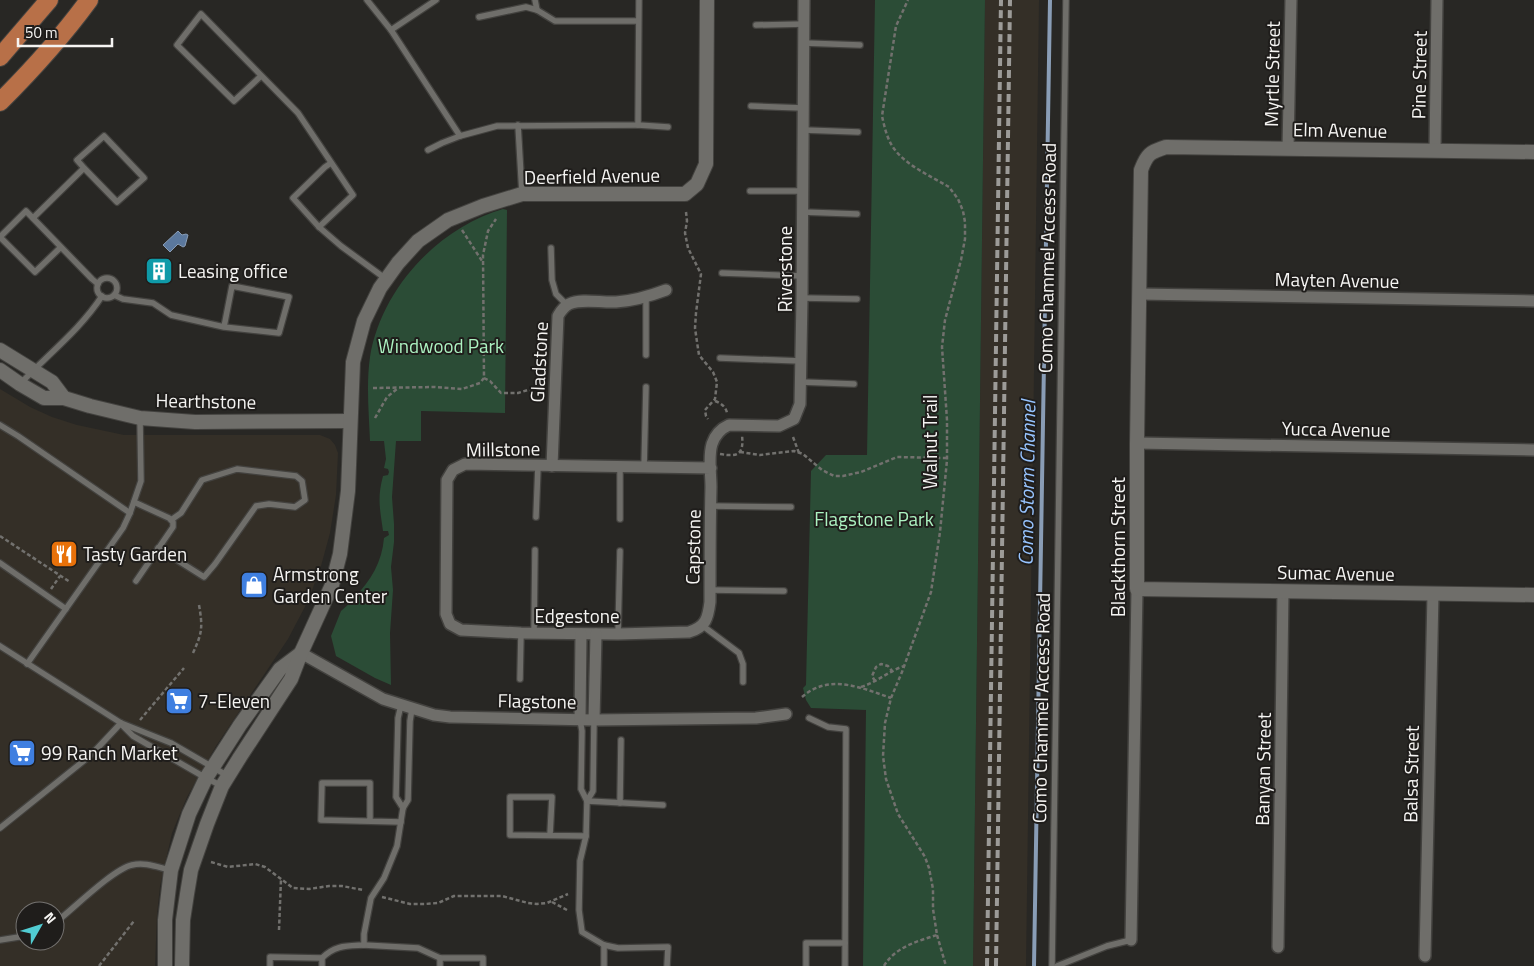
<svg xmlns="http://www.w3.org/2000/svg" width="1534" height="966" viewBox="0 0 1534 966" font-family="'Titillium Web',sans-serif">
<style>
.built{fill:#342f27;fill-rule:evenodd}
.green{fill:#2b4c36}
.water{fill:#5b789d;stroke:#899db6}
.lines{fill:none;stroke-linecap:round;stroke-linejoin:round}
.stream{stroke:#899db6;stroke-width:4}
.service-casing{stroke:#43423f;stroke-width:8}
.minor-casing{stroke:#43423f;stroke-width:14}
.tertiary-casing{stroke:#43423f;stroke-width:16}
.primary-casing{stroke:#43423f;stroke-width:20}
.path{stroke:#72716e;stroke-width:2.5;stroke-dasharray:4 2.5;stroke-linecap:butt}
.service{stroke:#6f6e6a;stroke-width:5.5}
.minor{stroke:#6f6e6a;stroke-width:11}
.tertiary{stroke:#6f6e6a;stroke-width:14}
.primary{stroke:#b87048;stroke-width:18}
.rail{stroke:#9c9b98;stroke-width:4;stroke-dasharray:8 4;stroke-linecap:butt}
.labels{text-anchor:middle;stroke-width:4;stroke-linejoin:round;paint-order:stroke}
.street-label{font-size:19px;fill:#f5f4f2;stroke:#1f1d1b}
.poi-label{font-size:19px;fill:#f5f4f2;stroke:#1f1d1b;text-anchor:start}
.park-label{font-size:19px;fill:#acf2c1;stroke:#1f1d1b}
.water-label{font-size:20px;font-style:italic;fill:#97c4ff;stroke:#1f1d1b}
</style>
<rect width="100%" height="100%" fill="#282724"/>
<!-- built -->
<g class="built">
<path d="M985 0H1039L1026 966H973Z"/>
<path d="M0 389 30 407 52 417 77 425 124 435H320L330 439 335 445 338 453 336 495 330 533 321 566 308 601 288 639 216 746 187 797 172 833 160 886 157 915 155 966H0ZM25 911H55V941H25Z"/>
</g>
<!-- green -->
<g class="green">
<path d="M875 0H985L973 966H863L866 710 811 708 806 700 803 688 806 685 811 471 826 455H867Z"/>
<path d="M503 209 507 210 505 413 421 411V441H396L392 497 394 524V542L391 567 393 590 390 633 391 685 375 678 336 656 331 636 341 611 350 603 352 605 356 604 357 602 355 597C371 580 382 562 384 538L389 535 388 531H383C380 509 377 498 383 476L388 475 389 472 388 469 384 468 386 459 384 441H370C369 414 366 385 370 357 381 289 438 228 503 209Z"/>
</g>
<!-- water -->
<path class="water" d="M178 231 182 235 186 234 188 235 185 246 183 247 178 244 170 252 163 245Z"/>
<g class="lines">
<!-- stream -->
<path class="stream" d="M1034 966 1050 0"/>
<!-- service casing -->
<g class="service-casing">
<g id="service">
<path d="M367 0 391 30 460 136 442 143 428 150"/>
<path d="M535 0 537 10 555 21H638"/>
<path d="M479 17 526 7 537 10"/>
<path d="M756 25 805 24"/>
<path d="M391 30 436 0"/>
<path d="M804 43 860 45"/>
<path d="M261 76 234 101 177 45 201 14 298 113 353 195 319 227"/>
<path d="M751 106 803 108"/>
<path d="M518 125 522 193"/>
<path d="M638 125 668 127"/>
<path d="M804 130 858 132"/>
<path d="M460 136 497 126 638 125 639 0"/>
<path d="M331 163 325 167 293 198 319 227 341 246 386 279"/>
<path d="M750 191H803"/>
<path d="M802 212 857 214"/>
<path d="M33 218 84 168 117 202 144 178 104 136 77 160 84 168"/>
<path d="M61 247 35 272 0 237 26 211 92 279 98 284"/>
<path d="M551 248 552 280 556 294 567 305"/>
<path d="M722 273 802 276"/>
<circle cx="107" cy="288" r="10"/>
<path d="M114 295 123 299 153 303 171 315 224 327 279 333 289 297 232 286 224 327"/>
<path d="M646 297V355"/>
<path d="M802 298 857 299"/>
<path d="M720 358 801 361"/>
<path d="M801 382 854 384"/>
<path d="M20 384C47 355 80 330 102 296"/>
<path d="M0 425 18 436 130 513"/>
<path d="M620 467V519"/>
<path d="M644 468 646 387"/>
<path d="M134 502 169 518 173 522V527L136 581"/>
<path d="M710 506 791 507"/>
<path d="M536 517 538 466"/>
<path d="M158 548 204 577 215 564 256 506 269 504 295 507 305 500 302 481 296 476 237 469 202 480 181 513 171 520"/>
<path d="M0 563 66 609"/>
<path d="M710 590 784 591"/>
<path d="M703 626 739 653 743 664V682"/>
<path d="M534 633 535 550"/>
<path d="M618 634 620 551"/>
<path d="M0 646 121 723 171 743 228 776"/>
<path d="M27 664 123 528 130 513 141 481 140 419"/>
<path d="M520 679 521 633"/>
<path d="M401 705 398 718 396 797 403 808"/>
<path d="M809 718 828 727 846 729 845 966"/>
<path d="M580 720 582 731 581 789 587 801"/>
<path d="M594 720 593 791 587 801 586 836 580 861 579 910 582 932 604 945 618 948 668 947 667 966"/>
<path d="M122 725 133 736 206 778 222 786"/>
<path d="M587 801 663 805"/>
<path d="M620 803 621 740"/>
<path d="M370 821V783H322L321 820 401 822"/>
<path d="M0 828 91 755 121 723"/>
<path d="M550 835 552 797H510V835L586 836"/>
<path d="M55 923C72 910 113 869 132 865 145 862 157 867 170 870"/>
<path d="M0 940 25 936"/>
<path d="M364 945 418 948 440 958H483V966"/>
<path d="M322 958V966"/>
<path d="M270 966V957L322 958C335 945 346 946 364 945V934L371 898 384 878 397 846 403 808 408 800 410 721 412 709"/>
<path d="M440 966V958"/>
<path d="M604 966V945"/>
<path d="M806 966V943H845"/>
<path d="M1052 966 1066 0"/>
<path d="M1057 966 1107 946 1131 940"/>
</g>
</g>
<!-- minor casing -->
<g class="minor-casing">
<g id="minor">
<path d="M1288 149 1291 0"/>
<path d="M1435 150 1437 0"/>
<path d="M1139 294 1534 301"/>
<path d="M1137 443 1534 450"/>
<path d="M552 466 558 316C561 311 563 307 569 304 582 298 601 303 616 302 633 301 650 296 666 290"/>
<path d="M711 468 465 464 453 470 447 480 446 614 450 624 461 630 521 633 618 634 689 632C706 627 708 618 710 602 710 563 710 525 711 487 711 474 708 457 712 444 715 435 720 429 729 425L779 426 794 419 800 404 802 298 804 0"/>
<path d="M301 653 383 699 434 715 450 717 594 720 756 718 786 714"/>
<path d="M580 720 581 634"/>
<path d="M594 720 596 634"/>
<path d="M1131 940 1137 589"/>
<path d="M1278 947 1283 591"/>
<path d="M1425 956 1433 594"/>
</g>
</g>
<!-- tertiary casing -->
<g class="tertiary-casing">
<g id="tertiary">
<path d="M1534 152 1166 147C1150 152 1147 154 1141 170L1137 443V589L1534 595"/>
<path d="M0 350 52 382 64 398"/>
<path d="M0 370 20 384 44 398H64L90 406 140 418 195 422 350 421"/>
<path d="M165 966V920L171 870 189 814 206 778 240 725 280 669 300 654"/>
<path d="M182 966 183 920 187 894 191 870 207 824 222 786 240 757 291 679 301 653 332 585 340 554 348 491 353 362 364 321 380 288 398 263 418 241 448 220 483 206 522 194H685L697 184 706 164 707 0"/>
</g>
</g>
<!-- primary casing -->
<g class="primary-casing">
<g id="primary">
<path d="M0 57 49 0"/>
<path d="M0 102C32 70 62 37 89 0"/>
</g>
</g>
<!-- path -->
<g class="path">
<path d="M686 212 687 221 685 233 688 248 701 274 696 313 695 328 697 342 699 355 713 372 717 382 715 399 705 410 706 416 708 419"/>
<path d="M462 230 482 261"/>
<path d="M484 378 490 381 501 393H518L528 390 543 389"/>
<path d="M373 388 434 387 462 389 480 383 484 378 483 255 488 231 496 219"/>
<path d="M715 401C721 403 726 407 727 413"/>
<path d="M375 418 387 397 397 389"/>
<path d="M793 437 799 453"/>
<path d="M740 452 760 455 794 451 803 454 822 470 834 476H843L861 472 897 457 946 458"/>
<path d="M720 454C738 457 744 455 742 435"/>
<path d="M0 536 70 582"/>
<path d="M51 589 60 576"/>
<path d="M193 653C202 633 203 628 199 605"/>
<path d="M875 681 872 676 876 667 881 664 888 666 892 671"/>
<path d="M861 687C877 682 889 671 904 666"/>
<path d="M802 697C829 673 862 688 891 698"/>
<path d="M140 720 184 668"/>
<path d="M211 862 228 867 255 864 265 867 293 888 309 889 329 886H342L363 890"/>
<path d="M382 897 410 904H425L438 903 454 896H502L528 903 537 904 547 903 568 894"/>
<path d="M552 902 567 910"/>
<path d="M279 930 281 879"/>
<path d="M937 935 946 966"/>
<path d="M99 966 134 921"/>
<path d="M884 966C895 947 918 941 937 935L933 909V889L929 868 925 857 898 814 886 779 883 756 885 723 891 698 902 672 931 592 940 532 947 460V420L942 347 945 320 961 260 965 239V222L963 211 958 199 949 187C929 175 900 163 890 142 886 134 884 125 882 116L896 26 908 0"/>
</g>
<!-- service -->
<use href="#service" class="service"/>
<!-- minor -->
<use href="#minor" class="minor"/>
<!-- tertiary -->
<use href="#tertiary" class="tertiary"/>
<!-- primary -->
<use href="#primary" class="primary"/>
<!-- rail -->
<g class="rail">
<path d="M987 966 1001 0"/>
<path d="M996 966 1010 0"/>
</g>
</g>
<!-- icons -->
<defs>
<g id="building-square" transform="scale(1.4375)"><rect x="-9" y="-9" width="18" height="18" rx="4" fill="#0f9aa8" stroke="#1f1d1b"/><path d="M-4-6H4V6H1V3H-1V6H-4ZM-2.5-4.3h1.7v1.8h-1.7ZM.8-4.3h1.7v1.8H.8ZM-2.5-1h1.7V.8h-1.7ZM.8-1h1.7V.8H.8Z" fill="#fff"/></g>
<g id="restaurant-square" transform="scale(1.4375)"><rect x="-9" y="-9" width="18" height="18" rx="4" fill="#e8710a" stroke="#1f1d1b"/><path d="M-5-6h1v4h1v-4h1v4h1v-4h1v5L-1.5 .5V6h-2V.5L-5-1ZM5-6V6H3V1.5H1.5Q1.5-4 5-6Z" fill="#fff"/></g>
<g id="shop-square" transform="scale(1.4375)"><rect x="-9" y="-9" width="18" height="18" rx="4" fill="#3f7fe0" stroke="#1f1d1b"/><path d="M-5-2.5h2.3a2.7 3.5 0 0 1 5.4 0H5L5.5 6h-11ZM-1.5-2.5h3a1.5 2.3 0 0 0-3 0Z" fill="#fff"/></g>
<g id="supermarket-square" transform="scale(1.4375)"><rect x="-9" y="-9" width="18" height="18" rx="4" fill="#3f7fe0" stroke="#1f1d1b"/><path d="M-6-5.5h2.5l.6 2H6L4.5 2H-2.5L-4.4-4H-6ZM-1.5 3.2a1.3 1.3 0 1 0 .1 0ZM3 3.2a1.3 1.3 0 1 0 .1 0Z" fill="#fff"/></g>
</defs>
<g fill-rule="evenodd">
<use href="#building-square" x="159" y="271"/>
<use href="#restaurant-square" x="64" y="554"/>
<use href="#shop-square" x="254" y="585"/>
<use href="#supermarket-square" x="179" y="701"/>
<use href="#supermarket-square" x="22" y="753"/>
</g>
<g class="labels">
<!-- street labels -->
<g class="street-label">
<text transform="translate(1272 74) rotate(-89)" y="7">Myrtle Street</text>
<text transform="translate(1419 75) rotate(-89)" y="7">Pine Street</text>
<text transform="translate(1340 130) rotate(1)" y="7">Elm Avenue</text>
<text transform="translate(592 176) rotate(-1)" y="7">Deerfield Avenue</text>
<text transform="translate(1047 258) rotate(-89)" y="7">Como Chammel Access Road</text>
<text transform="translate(785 269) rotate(-90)" y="7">Riverstone</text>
<text transform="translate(1337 280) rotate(1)" y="7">Mayten Avenue</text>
<text transform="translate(539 362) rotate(-87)" y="7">Gladstone</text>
<text transform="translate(206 401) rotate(1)" y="7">Hearthstone</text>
<text transform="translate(1336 429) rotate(1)" y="7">Yucca Avenue</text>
<text transform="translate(930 442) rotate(-90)" y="7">Walnut Trail</text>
<text transform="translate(503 449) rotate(-1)" y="7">Millstone</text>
<text transform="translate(693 547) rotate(-89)" y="7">Capstone</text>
<text transform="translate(1118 547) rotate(-90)" y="7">Blackthorn Street</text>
<text transform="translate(1336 573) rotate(1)" y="7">Sumac Avenue</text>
<text x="577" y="623">Edgestone</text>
<text transform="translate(537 701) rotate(1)" y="7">Flagstone</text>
<text transform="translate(1041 708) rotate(-89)" y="7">Como Chammel Access Road</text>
<text transform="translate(1263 769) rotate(-89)" y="7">Banyan Street</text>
<text transform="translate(1411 774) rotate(-89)" y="7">Balsa Street</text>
</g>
<!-- poi labels -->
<g class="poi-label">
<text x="178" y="278">Leasing office</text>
<text x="83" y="561">Tasty Garden</text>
<text x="273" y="581">Armstrong<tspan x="273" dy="22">Garden Center</tspan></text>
<text x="198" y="708">7-Eleven</text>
<text x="41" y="760">99 Ranch Market</text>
</g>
<!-- park labels -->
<g class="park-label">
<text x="441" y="353">Windwood Park</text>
<text x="874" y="526">Flagstone Park</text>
</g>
<!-- water labels -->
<g class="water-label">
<text transform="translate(1027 483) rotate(-89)" y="7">Como Storm Channel</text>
</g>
</g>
<!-- north arrow -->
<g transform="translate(40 926) rotate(51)"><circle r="24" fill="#1f1d1b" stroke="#757371"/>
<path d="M0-4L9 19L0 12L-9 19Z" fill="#51ccd2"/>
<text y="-8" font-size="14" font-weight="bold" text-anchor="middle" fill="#f5f4f2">N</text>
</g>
<!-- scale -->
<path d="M18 38v8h94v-8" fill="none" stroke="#f5f4f2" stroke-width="2.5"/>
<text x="25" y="38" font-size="15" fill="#f5f4f2" stroke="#1f1d1b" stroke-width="4" paint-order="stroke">50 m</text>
</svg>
